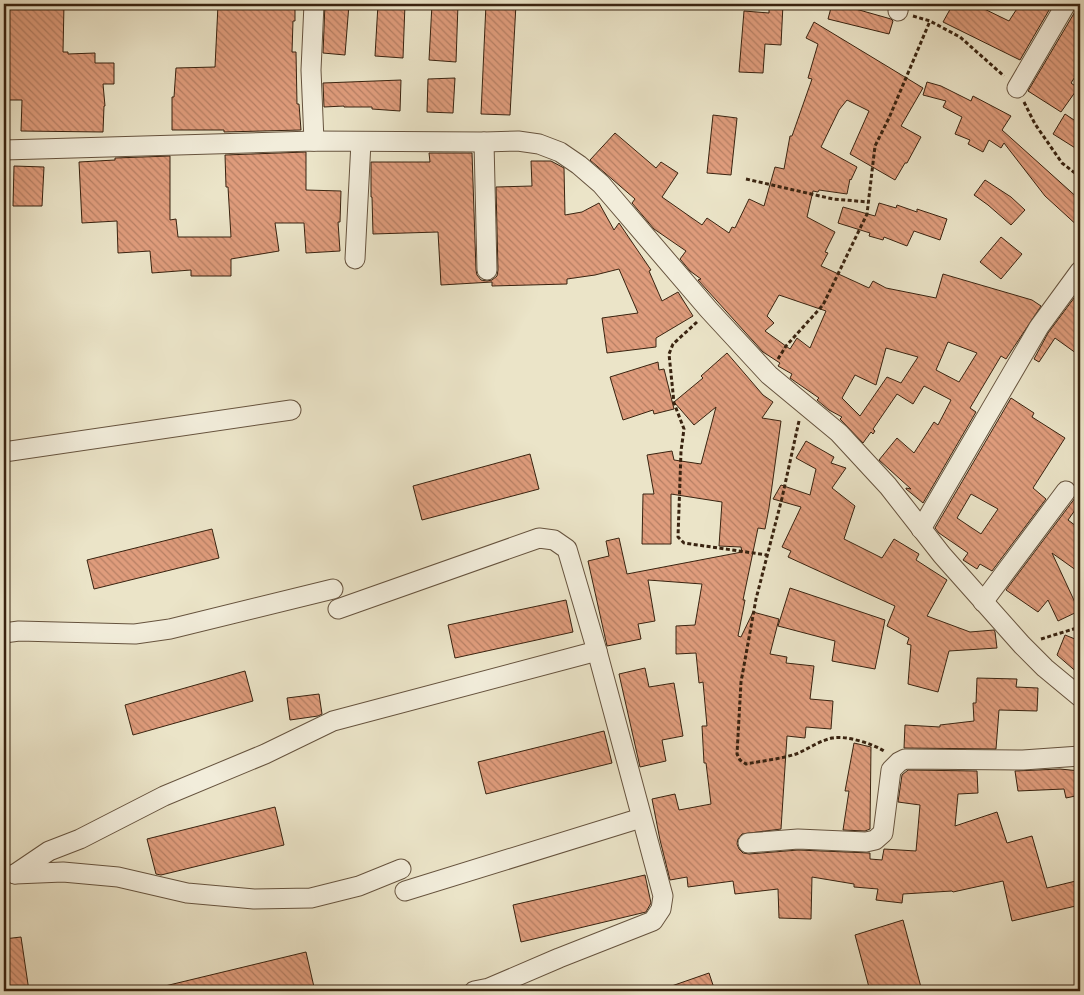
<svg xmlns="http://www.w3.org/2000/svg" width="1084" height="995" viewBox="0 0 1084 995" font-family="'IM FELL DW Pica',serif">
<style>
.building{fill:url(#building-back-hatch);stroke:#392310;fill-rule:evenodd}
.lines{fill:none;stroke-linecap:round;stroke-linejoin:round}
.street-casing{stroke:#66533e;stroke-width:21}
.path{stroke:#392310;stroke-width:3;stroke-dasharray:4 2.5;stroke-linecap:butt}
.street{stroke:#f2eddb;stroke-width:19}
</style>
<defs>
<pattern id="building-back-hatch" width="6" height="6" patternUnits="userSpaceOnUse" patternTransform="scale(1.25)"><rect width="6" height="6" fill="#df9c7c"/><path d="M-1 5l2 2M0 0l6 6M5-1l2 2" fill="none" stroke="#b67f64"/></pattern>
</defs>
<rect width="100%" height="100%" fill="#ebe4c8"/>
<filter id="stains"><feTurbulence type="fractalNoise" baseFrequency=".004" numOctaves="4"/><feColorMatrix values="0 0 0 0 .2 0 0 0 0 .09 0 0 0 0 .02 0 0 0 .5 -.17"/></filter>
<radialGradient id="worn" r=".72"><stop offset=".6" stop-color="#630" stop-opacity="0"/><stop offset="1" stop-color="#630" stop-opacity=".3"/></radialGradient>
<!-- building -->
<g class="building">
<path d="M4 4H64L63 52H68V54L95 53V63H114V84H103L105 106H104L103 132 21 131 22 100H4Z"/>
<path d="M325 4H349L345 55 323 53Z"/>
<path d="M378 4H405L403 58 375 56Z"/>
<path d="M432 4H458L456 62 429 60Z"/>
<path d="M486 4H516L510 115 481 114Z"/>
<path d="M769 4H783L781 45 765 44 763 73 739 72 744 11 769 13Z"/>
<path d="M832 4H838L891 19 893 21 889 34 828 19Z"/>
<path d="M953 4H974L1009 21 1020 4 1052 5 1020 60 943 22Z"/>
<path d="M1077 4H1080V69L1071 83 1078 88 1061 112 1028 91 1076 10Z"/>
<path d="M218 5 295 6V21H293L292 52H296L297 104H299L301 130 224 132V130H172V97H174L176 68 215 67Z"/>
<path d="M814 22 923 88 901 126 921 137 907 163H905L895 180 850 154 869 111 847 100 839 110 821 147 857 167 851 180 850 179 847 194 819 190 818 192 813 191 807 217 835 232 825 252 828 253 821 266 869 288 873 281 886 288 936 298 943 274 1032 300 1041 306 1006 359 1001 356 970 408 976 412 923 503 906 489V488L911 489 879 460 897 438 914 453 934 422 938 425 951 400 924 386 913 404 897 394 873 429 875 431 873 434 871 432 863 443 840 419 842 417 829 410 817 400 819 398 790 378 792 374 778 366 780 363 763 352 698 280 701 279 690 271 680 259 686 251 654 229 632 203 635 199 590 160 615 133 656 168 661 162 678 173 662 197 702 225 707 218 729 233 732 227 735 228 749 199 764 206 775 167 784 169 790 136H792L812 79 808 78 818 44 806 38ZM779 295 826 311 810 348 797 338 790 349 765 331 774 323 767 316ZM948 342 977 353 959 382 936 370ZM886 348 918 357 901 383 887 377 860 416 842 398 855 375 876 385Z"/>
<path d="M455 78 453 113 427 112 428 79Z"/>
<path d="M401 80 400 111 372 109V107H344V106L324 107 323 83Z"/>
<path d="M927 82 941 86 971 101 973 96 1011 116 1002 130 1080 200V228L1045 196 1004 143 1001 148 989 140 983 152 968 144 970 140 955 134 962 117 943 107 946 101 923 95Z"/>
<path d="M1065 114 1080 124V151L1053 134Z"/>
<path d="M713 115 737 118 731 175 707 173Z"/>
<path d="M306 152V190L341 191 340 222H338L340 251 306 253 304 223H275L279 251 231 259V276H191V270L152 273 150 251 118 253 117 221 82 223 79 162 115 160V158L170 156V220L176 219 178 237H231L228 187H226L225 155Z"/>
<path d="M429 153H472L476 270 477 275 481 280 487 281 492 280 497 276 498 270 496 187 532 186 531 161H551L564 168 565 215 582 212 599 203 614 230 619 223 651 270 649 271 662 301 678 292 693 316 656 338V347L607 353 602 318 638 313 619 269 595 275 567 279V284L492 286V282L441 285 438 232 373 234 372 197H371V162H430Z"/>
<path d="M14 166 44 167 42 206H13Z"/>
<path d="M985 180 1011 197 1025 210 1011 225 988 205 974 195Z"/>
<path d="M879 203 896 208 897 205 917 212V209L947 219 940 240 914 231 907 246 884 237 883 240 869 236 870 233 838 223 843 207 875 216Z"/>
<path d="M1001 237 1022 254 1001 279 980 262Z"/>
<path d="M1080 290V356L1055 338 1039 362 1034 359 1048 333Z"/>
<path d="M727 353 763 395 773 402 762 418 781 421 769 508 765 529 758 528 743 600H745L738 636 741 637 753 612 779 619 770 654 787 657 786 663 814 666 810 699 833 701 831 729 806 727 805 738 787 736 781 829 742 834 738 839 737 844 739 849 743 853 749 854 798 850 870 853V859L882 860 884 849 916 851 920 805 898 802 902 775 908 770 977 771 978 793 958 794 955 826 997 812 1007 843 1032 836 1047 888 1080 880V905L1012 921 1003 881 953 892 952 891 903 894 902 903 876 900 878 889 854 887V884L812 877 811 919 779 918 778 889 735 894 733 881 688 887 687 877 670 880 660 840 652 799 675 794 679 810 711 804 706 763H704L702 726H707L703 682 699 683 696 653 676 654V626L695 625 702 584 648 580 655 621 638 624 641 639 607 646 588 561 609 556 606 541 619 538 627 574 742 552 741 547 719 546 722 502 671 494V544H642L643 494H654L647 455 672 451 674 460 701 464 716 407 694 425 674 402 703 378 701 376Z"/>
<path d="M658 362 659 370 664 369 674 409 654 414 653 410 623 420 610 377Z"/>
<path d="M1011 398 1034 413 1032 417 1065 438 1033 488 1046 499 992 571 980 564 977 569 963 560 968 553 939 533 935 528ZM971 494 998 509 981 534 957 518Z"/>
<path d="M806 441 834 457 831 463 846 468 832 488 855 506 844 539 882 558 894 539 919 554 916 560 947 580 927 616 970 632 994 630 995 632 997 648 949 651 938 692 908 684 911 645 907 644 909 638 887 626 895 606 788 557 791 551 782 547 801 507 773 499 781 485 810 495 816 469 796 458Z"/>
<path d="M530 454 539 489 422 520 413 486Z"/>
<path d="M1080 480V503L1068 520 1080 529V573L1052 553 1079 611 1058 621 1048 600 1038 612 1006 590 1075 498 1077 492 1076 486Z"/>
<path d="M212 529 219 558 94 589 87 560Z"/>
<path d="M790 588 885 620 875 669 832 661 835 641 778 626Z"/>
<path d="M566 600 573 632 455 658 448 625Z"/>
<path d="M1065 635 1080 641V675L1057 655Z"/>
<path d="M645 668 649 687 674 683 683 736 662 740 666 761 640 767 619 674Z"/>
<path d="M245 671 253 701 133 735 125 705Z"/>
<path d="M977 678 1017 679 1016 687 1038 688 1037 711 999 710 996 749 904 748 905 725 940 727V725L974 721 973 703H976Z"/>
<path d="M319 694 322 714 318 716 290 720 287 698Z"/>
<path d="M604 731 612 763 486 794 478 762Z"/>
<path d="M854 743 871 747 870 829 865 831 843 830 849 791H845Z"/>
<path d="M1060 769 1080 771V795L1066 798 1064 789 1018 791 1015 771Z"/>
<path d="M275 807 284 845 161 875 156 874 147 839Z"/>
<path d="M645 875 651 903 646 912 521 942 513 905Z"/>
<path d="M903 920 922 991H870L855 935Z"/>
<path d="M21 937 29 991H4V939Z"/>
<path d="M306 952 314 987 298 991H166L165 986Z"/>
<path d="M709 973 714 988 705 991H663V989Z"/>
</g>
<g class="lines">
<!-- street casing -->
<g class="street-casing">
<g id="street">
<path d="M314 4 311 70 314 141"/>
<path d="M898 11 899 4"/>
<path d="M1017 88 1066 4"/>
<path d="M484 142 487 270"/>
<path d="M4 150 314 141 484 142 518 141 539 144 560 152 579 165 601 184 709 310 769 375 839 433 888 486 942 555 1022 645 1045 668 1080 697"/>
<path d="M355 259 361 142"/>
<path d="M4 452 291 410"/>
<path d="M921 529 1039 327 1080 271"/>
<path d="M983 602 1066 491"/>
<path d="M338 609 539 538 554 540 567 549 597 651 663 896 661 909 653 921 559 958 489 988 474 991"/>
<path d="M4 633 19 631 135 634 170 629 333 589"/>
<path d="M748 843 798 839 866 842 875 840 883 833 891 770 899 762 905 759 1023 760 1080 756"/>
<path d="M15 874 49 851 80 839 164 796 265 754 333 721 597 651"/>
<path d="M15 874 63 872 118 877 187 893 254 899 311 898 359 886 401 869"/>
<path d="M405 891 641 818"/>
</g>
</g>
<!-- path -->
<g class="path">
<path d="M864 4 882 8"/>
<path d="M913 16 930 21 960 37 1004 76"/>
<path d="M1024 102 1035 124 1062 163 1080 177"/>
<path d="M746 179 833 199 868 202"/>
<path d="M697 322 673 344 669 354 674 403 684 429 681 451 678 537 684 543 767 555"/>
<path d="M778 359 786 346 823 305 867 214 875 146 889 118 930 21"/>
<path d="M799 421 782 498 756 599 741 682 737 754 740 760 746 764C762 761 780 759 796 754 808 749 819 741 832 738 846 735 873 744 884 751"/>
<path d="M1041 639 1080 627"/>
</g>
<!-- street -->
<use href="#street" class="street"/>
</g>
<!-- margin -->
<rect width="1084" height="995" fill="none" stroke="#ebe4c8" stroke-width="20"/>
<rect x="5" y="5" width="1074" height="985" fill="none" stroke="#392310" stroke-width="2.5"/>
<rect x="10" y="10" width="1064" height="975" fill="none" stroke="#392310"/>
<rect width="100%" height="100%" filter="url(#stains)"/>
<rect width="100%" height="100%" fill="url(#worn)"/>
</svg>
